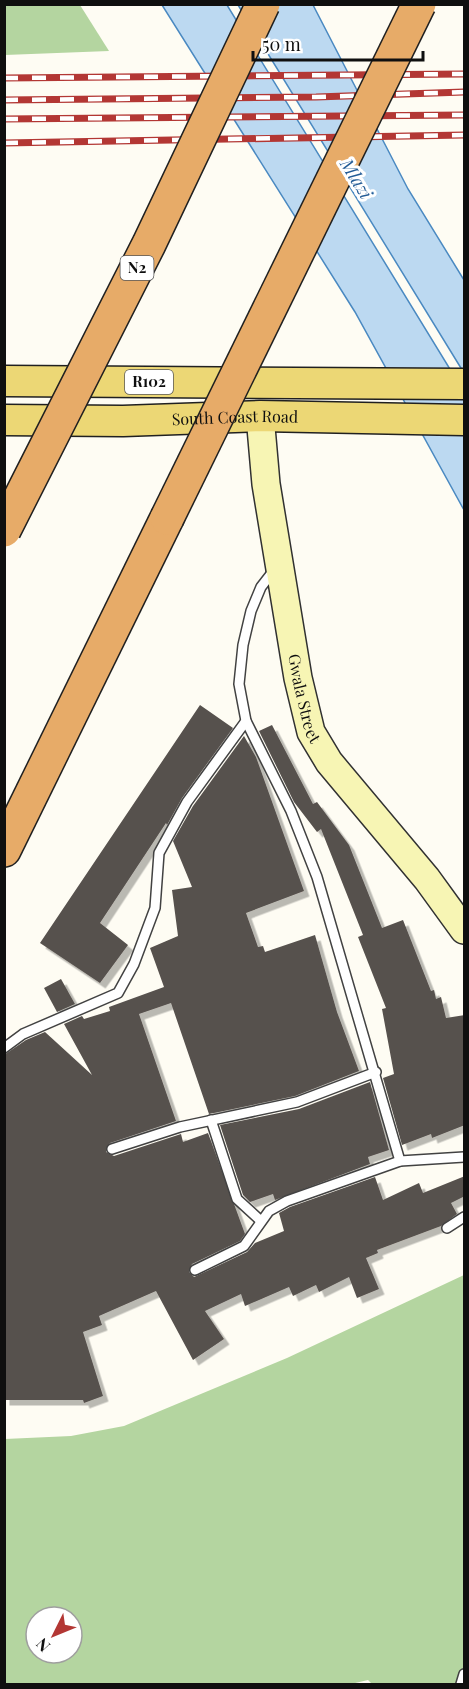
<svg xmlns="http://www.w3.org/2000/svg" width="469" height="1689" viewBox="0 0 469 1689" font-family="'Playfair Display',serif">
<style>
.forest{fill:#b4d5a0;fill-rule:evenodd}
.water{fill:#bcd9f1;stroke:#4a89c1;stroke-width:1.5}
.building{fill:#57514d;filter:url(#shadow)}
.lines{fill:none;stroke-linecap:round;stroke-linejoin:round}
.lane-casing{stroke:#424242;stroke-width:12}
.secondary-casing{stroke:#313131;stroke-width:30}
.primary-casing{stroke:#202020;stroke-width:33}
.highway-casing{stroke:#202020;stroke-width:36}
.lane{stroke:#fff;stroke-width:9}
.secondary{stroke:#f7f5b4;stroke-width:27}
.primary{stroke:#ecd775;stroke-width:30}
.highway{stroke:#e7ab68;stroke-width:33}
.rail-casing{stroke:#b33734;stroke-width:7}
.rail{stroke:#fff;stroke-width:4.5;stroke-dasharray:14;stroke-linecap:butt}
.highway-bridge-casing{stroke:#202020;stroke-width:36;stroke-linecap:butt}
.highway-bridge{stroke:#e7ab68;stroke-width:33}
.labels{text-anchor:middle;stroke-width:6;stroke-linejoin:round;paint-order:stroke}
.shield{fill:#fff;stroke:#575757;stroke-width:1.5}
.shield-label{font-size:15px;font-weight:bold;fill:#0f0f0f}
.street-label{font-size:16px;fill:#0f0f0f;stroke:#fff}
.water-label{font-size:18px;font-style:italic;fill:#245c96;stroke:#fff}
</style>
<defs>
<filter id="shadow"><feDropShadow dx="5.5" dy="5.5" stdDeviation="0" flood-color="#0004"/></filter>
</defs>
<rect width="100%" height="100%" fill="#fefcf3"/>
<!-- forest -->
<g class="forest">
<path d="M4 5H80L109 51 5 55Z"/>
<path d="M464 1275V1671L460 1684H372L368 1680 351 1684H5V1439L71 1436 124 1426 287 1358ZM36 1617H72V1653H36Z"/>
</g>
<!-- water -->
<g class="water">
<path d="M162 5H227L464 392V510L355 312Z"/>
<path d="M238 5H313L408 189 464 280V373Z"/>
</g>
<!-- building -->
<g class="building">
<path d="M200 705 233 728 182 798 167 825 166 823 100 923 128 945 100 983 40 943Z"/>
<path d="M272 725 313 804 317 802 349 845 382 928 403 920 431 991 434 990 436 999 441 997 446 1018 465 1015V1125L432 1138 431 1134 402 1145 383 1078 394 1074 382 1009 386 1008 358 937 363 935 321 829 317 832 294 802 259 731Z"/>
<path d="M244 736 256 757 304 891 246 913 258 947 263 946 265 952 315 935 337 1012 359 1071 295 1096 209 1114 171 1003 139 1014 176 1121 110 1143 106 1152 114 1156 181 1134 183 1142 208 1133 245 1234 240 1241 192 1264 189 1272 194 1277 247 1252 255 1243 284 1231 279 1213 290 1207 375 1177 383 1200 419 1183 423 1193 465 1176V1196L451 1203 457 1214 441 1226 377 1250 378 1253 366 1258 379 1289 357 1298 349 1277 319 1292 316 1285 293 1296 289 1287 245 1306 241 1294 205 1311 224 1339 193 1360 156 1291 99 1316 102 1325 83 1332 103 1396 84 1403 83 1400H4V1055L26 1040 45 1032 92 1075 64 1024 82 1016 84 1019 110 1011 109 1007 164 987 150 948 178 936 172 890 192 887 173 841 193 806Z"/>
<path d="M61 979 75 1004 57 1012 44 988Z"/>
<path d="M370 1082 389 1150 368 1157 370 1164 275 1200 273 1194 250 1202 243 1195 220 1125 299 1109Z"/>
</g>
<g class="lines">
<!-- lane casing -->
<g class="lane-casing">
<g id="lane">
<path d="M275 569 261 587 251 611 243 645 239 684 246 721 291 811 317 877 400 1161"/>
<path d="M4 1048 23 1034 118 993 134 964 155 908 159 853 187 802 246 721"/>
<path d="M211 1120 237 1199 261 1221"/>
<path d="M112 1149 180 1127 297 1102 376 1072"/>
<path d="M447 1228 464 1217"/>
<path d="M195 1270 244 1246 269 1211 287 1201 400 1161 464 1157"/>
<path d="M461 1684 464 1674"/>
</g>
</g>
<!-- secondary casing -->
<g class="secondary-casing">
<g id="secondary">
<path id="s1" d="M260 416 266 484 298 678 311 732 329 762 427 879 464 930"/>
</g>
</g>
<!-- primary casing -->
<g class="primary-casing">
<g id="primary">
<path d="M4 381 464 384"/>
<path id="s2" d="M4 420 123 421 260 416 464 420"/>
</g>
</g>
<!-- highway casing -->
<g class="highway-casing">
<path id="highway" d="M4 850 167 518"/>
</g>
<!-- lane -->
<use href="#lane" class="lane"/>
<!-- secondary -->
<use href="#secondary" class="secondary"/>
<!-- primary -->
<use href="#primary" class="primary"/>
<!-- highway -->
<use href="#highway" class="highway"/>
<!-- rail casing -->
<g class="rail-casing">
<g id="rail">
<path d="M4 78 464 74"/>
<path d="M4 100 316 97 464 92"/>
<path d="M4 119 464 115"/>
<path d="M4 143 464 135"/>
</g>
</g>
<!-- rail -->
<use href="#rail" class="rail"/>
<!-- highway-bridge casing -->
<g class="highway-bridge-casing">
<g id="highway-bridge">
<path d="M167 518 419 4"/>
<path d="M4 530 149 244 263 4"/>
</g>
</g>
<!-- highway-bridge -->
<use href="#highway-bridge" class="highway-bridge"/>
</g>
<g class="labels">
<!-- shield labels -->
<g class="shield">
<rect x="120.5" y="256" width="33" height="24" rx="4.5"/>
<rect x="125" y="370" width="48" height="24" rx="4.5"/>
</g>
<g class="shield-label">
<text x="137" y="273">N2</text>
<text x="149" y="387">R102</text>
</g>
<!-- street labels -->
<g class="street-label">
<text dy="6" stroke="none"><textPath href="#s2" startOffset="231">South Coast Road</textPath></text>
<text dy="6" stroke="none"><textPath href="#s1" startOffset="286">Gwala Street</textPath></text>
</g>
<!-- water labels -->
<g class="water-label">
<text transform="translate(356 179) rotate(58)" y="6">Mlazi</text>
</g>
</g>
<!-- border -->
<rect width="469" height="1689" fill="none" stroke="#0f0f0f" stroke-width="12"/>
<!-- north arrow -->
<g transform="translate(54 1635) rotate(227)"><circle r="28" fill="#ffffff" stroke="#9f9f9f" stroke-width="1.5"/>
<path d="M0-4.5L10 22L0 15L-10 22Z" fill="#b33734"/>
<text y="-9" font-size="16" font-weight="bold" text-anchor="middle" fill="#0f0f0f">N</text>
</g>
<!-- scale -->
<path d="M253 51v9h170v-9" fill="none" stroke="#0f0f0f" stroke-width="3"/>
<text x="262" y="51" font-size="18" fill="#0f0f0f" stroke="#ffffff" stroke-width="4.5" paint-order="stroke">50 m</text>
</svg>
